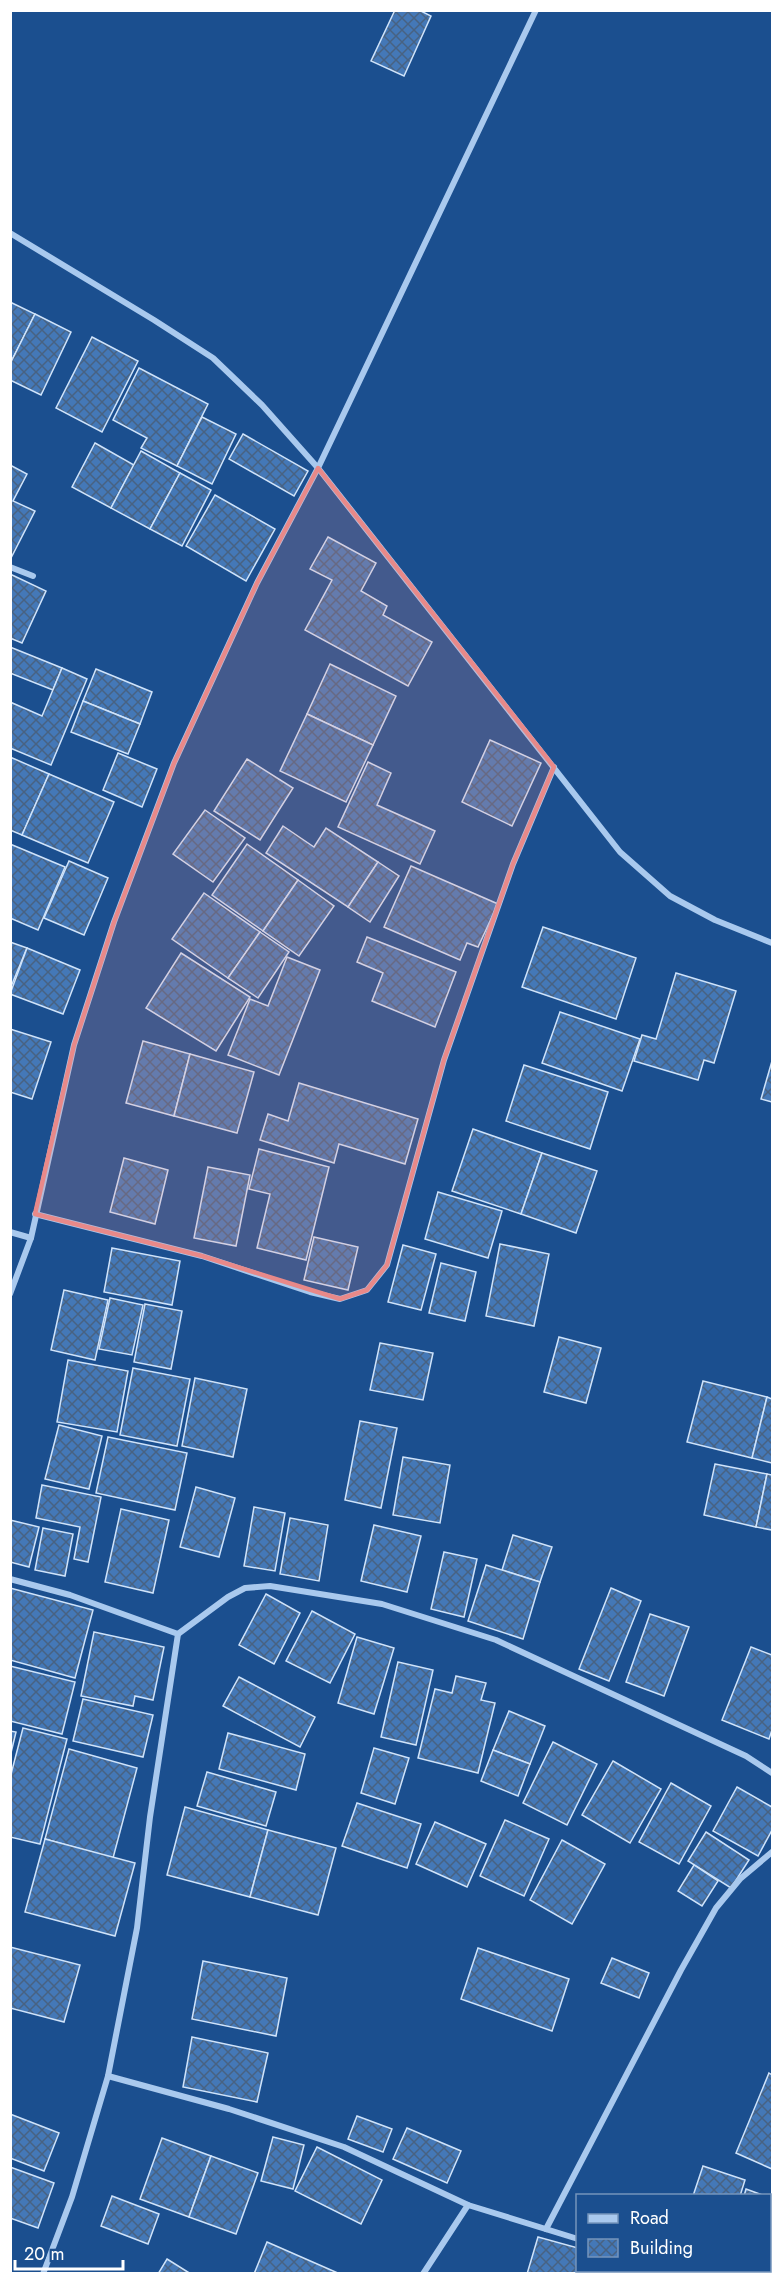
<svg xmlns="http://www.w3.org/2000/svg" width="783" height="2284" viewBox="0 0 783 2284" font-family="Jost,sans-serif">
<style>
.building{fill:url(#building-cross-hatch);stroke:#cfe3fa;stroke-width:1.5}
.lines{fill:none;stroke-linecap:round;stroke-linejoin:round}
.minor{stroke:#a9c9ee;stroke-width:6}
.marked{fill:#e88989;fill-opacity:0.2;stroke:#e88989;stroke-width:4.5;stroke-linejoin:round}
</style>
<defs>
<pattern id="building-cross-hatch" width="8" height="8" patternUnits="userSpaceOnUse" patternTransform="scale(1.5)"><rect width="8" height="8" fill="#4478b7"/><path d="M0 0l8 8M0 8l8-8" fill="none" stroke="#486282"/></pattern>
</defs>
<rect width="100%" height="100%" fill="#1b4f8f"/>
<!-- building -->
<g class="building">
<path d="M395 10H419L431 16 404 76 371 61Z"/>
<path d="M10 302 35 314 10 364Z"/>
<path d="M35 314 71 332 41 395 10 380V364Z"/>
<path d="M92 337 138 361 102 432 56 408Z"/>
<path d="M139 368 208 404 177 466 141 448 147 438 113 420Z"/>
<path d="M202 417 236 434 212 484 177 466Z"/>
<path d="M243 434 308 471 294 496 229 459Z"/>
<path d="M95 443 134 465 111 508 72 487Z"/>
<path d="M141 451 180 473 150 529 111 508Z"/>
<path d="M10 465 27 474 13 501 35 511 10 560Z"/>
<path d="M180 473 211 490 182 546 150 529Z"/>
<path d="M215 495 275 529 246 581 186 546Z"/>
<path d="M328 537 376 563 361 591 387 606 383 615 432 642 408 686 305 630 332 580 310 569Z"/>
<path d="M10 574 46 591 22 643 10 638Z"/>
<path d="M10 647 62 668 53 690 10 673Z"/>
<path d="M330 664 396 696 373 745 307 714Z"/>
<path d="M62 668 87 679 51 765 10 748V702L42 716Z"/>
<path d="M96 669 152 692 140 724 83 701Z"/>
<path d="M83 701 140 724 128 754 71 732Z"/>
<path d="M307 714 373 745 346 802 280 771Z"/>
<path d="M490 740 541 763 512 826 462 802Z"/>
<path d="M118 753 157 769 142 807 103 790Z"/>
<path d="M10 757 49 774 22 835 10 830Z"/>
<path d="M247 759 293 788 260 840 214 811Z"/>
<path d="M368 762 391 773 377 805 435 831 420 864 338 827Z"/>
<path d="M49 774 114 802 88 863 22 835Z"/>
<path d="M205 810 245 838 213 882 173 854Z"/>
<path d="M283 826 314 847 326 828 378 862 348 907 266 853Z"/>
<path d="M10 844 65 867 38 930 10 918Z"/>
<path d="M247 844 298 880 263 931 212 895Z"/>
<path d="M69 861 108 878 84 935 44 918Z"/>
<path d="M378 862 399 876 370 922 348 907Z"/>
<path d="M411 866 498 904 478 947 467 943 460 960 384 927Z"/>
<path d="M298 880 334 906 299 956 263 931Z"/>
<path d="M204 893 260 932 228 978 172 939Z"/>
<path d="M543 927 636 958 616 1019 522 987Z"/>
<path d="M260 932 289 952 258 998 228 978Z"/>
<path d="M367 937 456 972 435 1027 372 1001 383 973 357 962Z"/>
<path d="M10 942 27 948 10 989Z"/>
<path d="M27 948 80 970 63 1014 10 994Z"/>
<path d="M181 953 250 997 216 1051 146 1008Z"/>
<path d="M287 957 320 970 279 1075 228 1055 250 999 268 1006Z"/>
<path d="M676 973 736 991 714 1063 704 1060 698 1080 634 1061 642 1035 656 1039Z"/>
<path d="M560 1012 640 1039 622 1091 542 1063Z"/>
<path d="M10 1029 51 1042 32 1099 10 1092Z"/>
<path d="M143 1041 190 1054 174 1116 126 1103Z"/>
<path d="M190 1054 254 1072 237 1133 174 1116Z"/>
<path d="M772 1061V1102L761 1099Z"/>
<path d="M524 1065 608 1092 590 1149 506 1121Z"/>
<path d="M299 1083 418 1119 405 1164 339 1144 334 1163 260 1140 268 1114 288 1121Z"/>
<path d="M473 1129 542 1153 521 1214 452 1191Z"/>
<path d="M259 1149 329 1167 306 1260 257 1248 270 1194 249 1189Z"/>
<path d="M542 1153 597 1171 576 1233 521 1214Z"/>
<path d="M124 1158 168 1170 155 1224 110 1212Z"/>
<path d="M208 1167 250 1175 236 1246 194 1238Z"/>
<path d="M438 1192 502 1211 488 1258 425 1239Z"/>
<path d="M314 1237 358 1247 348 1290 304 1280Z"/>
<path d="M500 1244 549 1254 534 1326 486 1316Z"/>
<path d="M403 1245 436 1254 421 1310 388 1302Z"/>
<path d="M112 1248 180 1261 172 1305 104 1292Z"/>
<path d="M441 1263 476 1272 465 1321 429 1313Z"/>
<path d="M64 1290 108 1300 95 1360 51 1350Z"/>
<path d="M110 1298 143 1305 132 1355 99 1349Z"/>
<path d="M145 1304 182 1311 171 1369 134 1362Z"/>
<path d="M559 1337 601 1348 586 1403 544 1392Z"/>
<path d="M380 1343 433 1353 423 1400 370 1390Z"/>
<path d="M68 1360 128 1371 117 1432 57 1422Z"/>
<path d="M133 1368 190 1379 177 1446 120 1435Z"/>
<path d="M195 1378 247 1389 233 1457 182 1446Z"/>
<path d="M703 1381 767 1397 752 1458 687 1442Z"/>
<path d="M767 1397 772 1399V1463L752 1458Z"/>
<path d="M360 1421 397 1428 381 1508 345 1500Z"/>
<path d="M59 1425 102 1436 89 1489 45 1479Z"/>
<path d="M108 1437 187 1453 175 1510 96 1493Z"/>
<path d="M403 1457 450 1465 440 1523 393 1515Z"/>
<path d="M715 1464 767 1474 756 1527 704 1515Z"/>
<path d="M767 1474 772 1475V1530L756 1527Z"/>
<path d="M42 1485 101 1497 88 1562 74 1559 80 1527 36 1518Z"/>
<path d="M196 1487 235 1498 219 1557 180 1547Z"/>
<path d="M254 1507 285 1513 275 1571 244 1566Z"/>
<path d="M121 1509 169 1520 153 1593 105 1582Z"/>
<path d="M290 1518 328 1525 319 1581 280 1574Z"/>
<path d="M10 1520 39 1527 29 1567 10 1562Z"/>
<path d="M374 1525 421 1536 407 1592 361 1581Z"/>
<path d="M43 1528 73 1534 65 1576 35 1570Z"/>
<path d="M513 1535 552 1547 540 1582 502 1570Z"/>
<path d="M444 1552 477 1559 464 1617 431 1609Z"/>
<path d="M486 1565 540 1582 523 1639 468 1621Z"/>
<path d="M10 1588 93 1610 75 1678 10 1660Z"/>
<path d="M611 1588 641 1601 609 1681 579 1669Z"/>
<path d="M266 1594 300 1613 274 1664 239 1645Z"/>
<path d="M312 1611 355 1634 330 1683 286 1661Z"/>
<path d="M650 1614 689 1627 664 1696 626 1682Z"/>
<path d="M94 1632 164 1647 153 1700 135 1696 133 1706 81 1696Z"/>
<path d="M357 1637 394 1648 374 1714 338 1703Z"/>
<path d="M751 1647 772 1655V1730L769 1739 722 1720Z"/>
<path d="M398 1662 433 1670 416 1745 381 1737Z"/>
<path d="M10 1666 75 1682 62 1734 10 1721Z"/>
<path d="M456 1676 486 1683 481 1700 495 1703 478 1773 418 1758 435 1689 452 1693Z"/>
<path d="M239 1677 315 1717 300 1747 223 1706Z"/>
<path d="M83 1699 153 1715 143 1757 73 1741Z"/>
<path d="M509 1711 545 1726 530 1764 493 1750Z"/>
<path d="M23 1728 67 1739 40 1844 10 1837V1778Z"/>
<path d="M10 1731 16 1732 10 1757Z"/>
<path d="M228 1733 305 1754 296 1790 219 1769Z"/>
<path d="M553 1742 597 1764 567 1825 523 1803Z"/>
<path d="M374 1748 409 1758 395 1804 361 1793Z"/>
<path d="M69 1749 137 1768 113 1858 45 1839Z"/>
<path d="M493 1750 530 1764 518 1796 481 1781Z"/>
<path d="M613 1761 661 1789 630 1843 582 1815Z"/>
<path d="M207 1772 276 1792 266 1826 197 1806Z"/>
<path d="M671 1783 711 1806 679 1864 639 1842Z"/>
<path d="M737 1787 772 1807V1830L758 1856 713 1831Z"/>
<path d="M357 1803 421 1824 407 1868 342 1846Z"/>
<path d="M185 1807 268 1830 250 1897 167 1875Z"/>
<path d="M505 1820 549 1839 524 1896 480 1876Z"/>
<path d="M435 1822 486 1844 467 1887 416 1864Z"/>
<path d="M268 1830 336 1848 318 1915 250 1897Z"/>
<path d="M706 1832 749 1860 731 1888 688 1861Z"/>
<path d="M45 1839 135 1863 115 1936 25 1912Z"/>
<path d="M562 1840 605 1864 572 1924 530 1900Z"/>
<path d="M694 1865 718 1881 702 1906 678 1891Z"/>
<path d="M10 1947 80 1965 64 2022 10 2008Z"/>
<path d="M478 1948 569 1979 552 2031 461 1999Z"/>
<path d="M612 1958 649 1973 639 1998 601 1983Z"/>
<path d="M203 1961 287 1978 276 2036 192 2019Z"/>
<path d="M192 2037 268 2053 257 2102 183 2087Z"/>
<path d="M769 2073 772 2075V2169L736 2153Z"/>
<path d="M10 2114 59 2133 44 2171 10 2158Z"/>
<path d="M357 2116 392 2129 383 2152 348 2139Z"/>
<path d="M407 2128 461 2151 447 2183 393 2159Z"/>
<path d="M273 2137 304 2145 293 2189 261 2181Z"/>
<path d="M162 2138 211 2156 189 2217 140 2199Z"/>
<path d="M317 2147 382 2180 361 2224 295 2191Z"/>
<path d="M211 2156 258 2173 236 2234 189 2217Z"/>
<path d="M703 2166 745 2180 740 2196H693Z"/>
<path d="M10 2167 54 2183 38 2228 10 2218Z"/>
<path d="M746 2189 765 2196H744Z"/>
<path d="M112 2196 159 2214 148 2244 101 2226Z"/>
<path d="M770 2197 772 2198V2261L770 2260Z"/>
<path d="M538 2237 578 2248V2270H595L594 2274H527Z"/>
<path d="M267 2242 340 2274H254Z"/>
<path d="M167 2259 191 2274H158Z"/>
</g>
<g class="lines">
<!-- minor -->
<g class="minor">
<path d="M10 233 154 320 213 358 262 405 318 468 620 852 670 896 715 920 772 943"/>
<path d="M10 567 33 576"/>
<path d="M35 1214 202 1256 310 1292 340 1299 367 1290 387 1265 444 1060 513 864 554 767"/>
<path d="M10 1232 31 1238"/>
<path d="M10 1294 31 1238 74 1045 114 922 174 763 257 583 318 468 536 10"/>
<path d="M10 1579 70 1595 178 1634 150 1817 137 1928 108 2076 72 2197 43 2274"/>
<path d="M178 1634 228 1597 245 1588 270 1586 382 1604 496 1640 746 1756 772 1773"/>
<path d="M108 2076 229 2109 344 2147 468 2205 578 2239"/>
<path d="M546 2229 681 1970 716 1908 740 1879 772 1852"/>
<path d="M679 2270 690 2274"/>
<path d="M423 2274 468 2205"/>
</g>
</g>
<!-- marked area -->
<path class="marked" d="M318 468 554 767 513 864 444 1060 387 1265 367 1290 340 1299 202 1256 35 1214 74 1045 114 922 174 763 257 583Z"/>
<!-- border -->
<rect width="783" height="2284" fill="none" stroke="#ffffff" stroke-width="24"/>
<!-- legend -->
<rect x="576" y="2194" width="195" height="78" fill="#1b4f8f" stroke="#7695bc" stroke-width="1.5"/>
<rect x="588" y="2214" width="30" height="9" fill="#a9c9ee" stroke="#7695bc" stroke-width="1.5"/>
<text x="630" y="2224" font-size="18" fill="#ffffff">Road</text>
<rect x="588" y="2239" width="30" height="18" fill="url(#building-cross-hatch)" stroke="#7695bc" stroke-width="1.5"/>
<text x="630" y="2254" font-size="18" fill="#ffffff">Building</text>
<!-- scale -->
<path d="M15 2260v9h108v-9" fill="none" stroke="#ffffff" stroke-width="3"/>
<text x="24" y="2260" font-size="18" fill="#ffffff" stroke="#1b4f8f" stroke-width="4.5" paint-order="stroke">20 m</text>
</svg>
